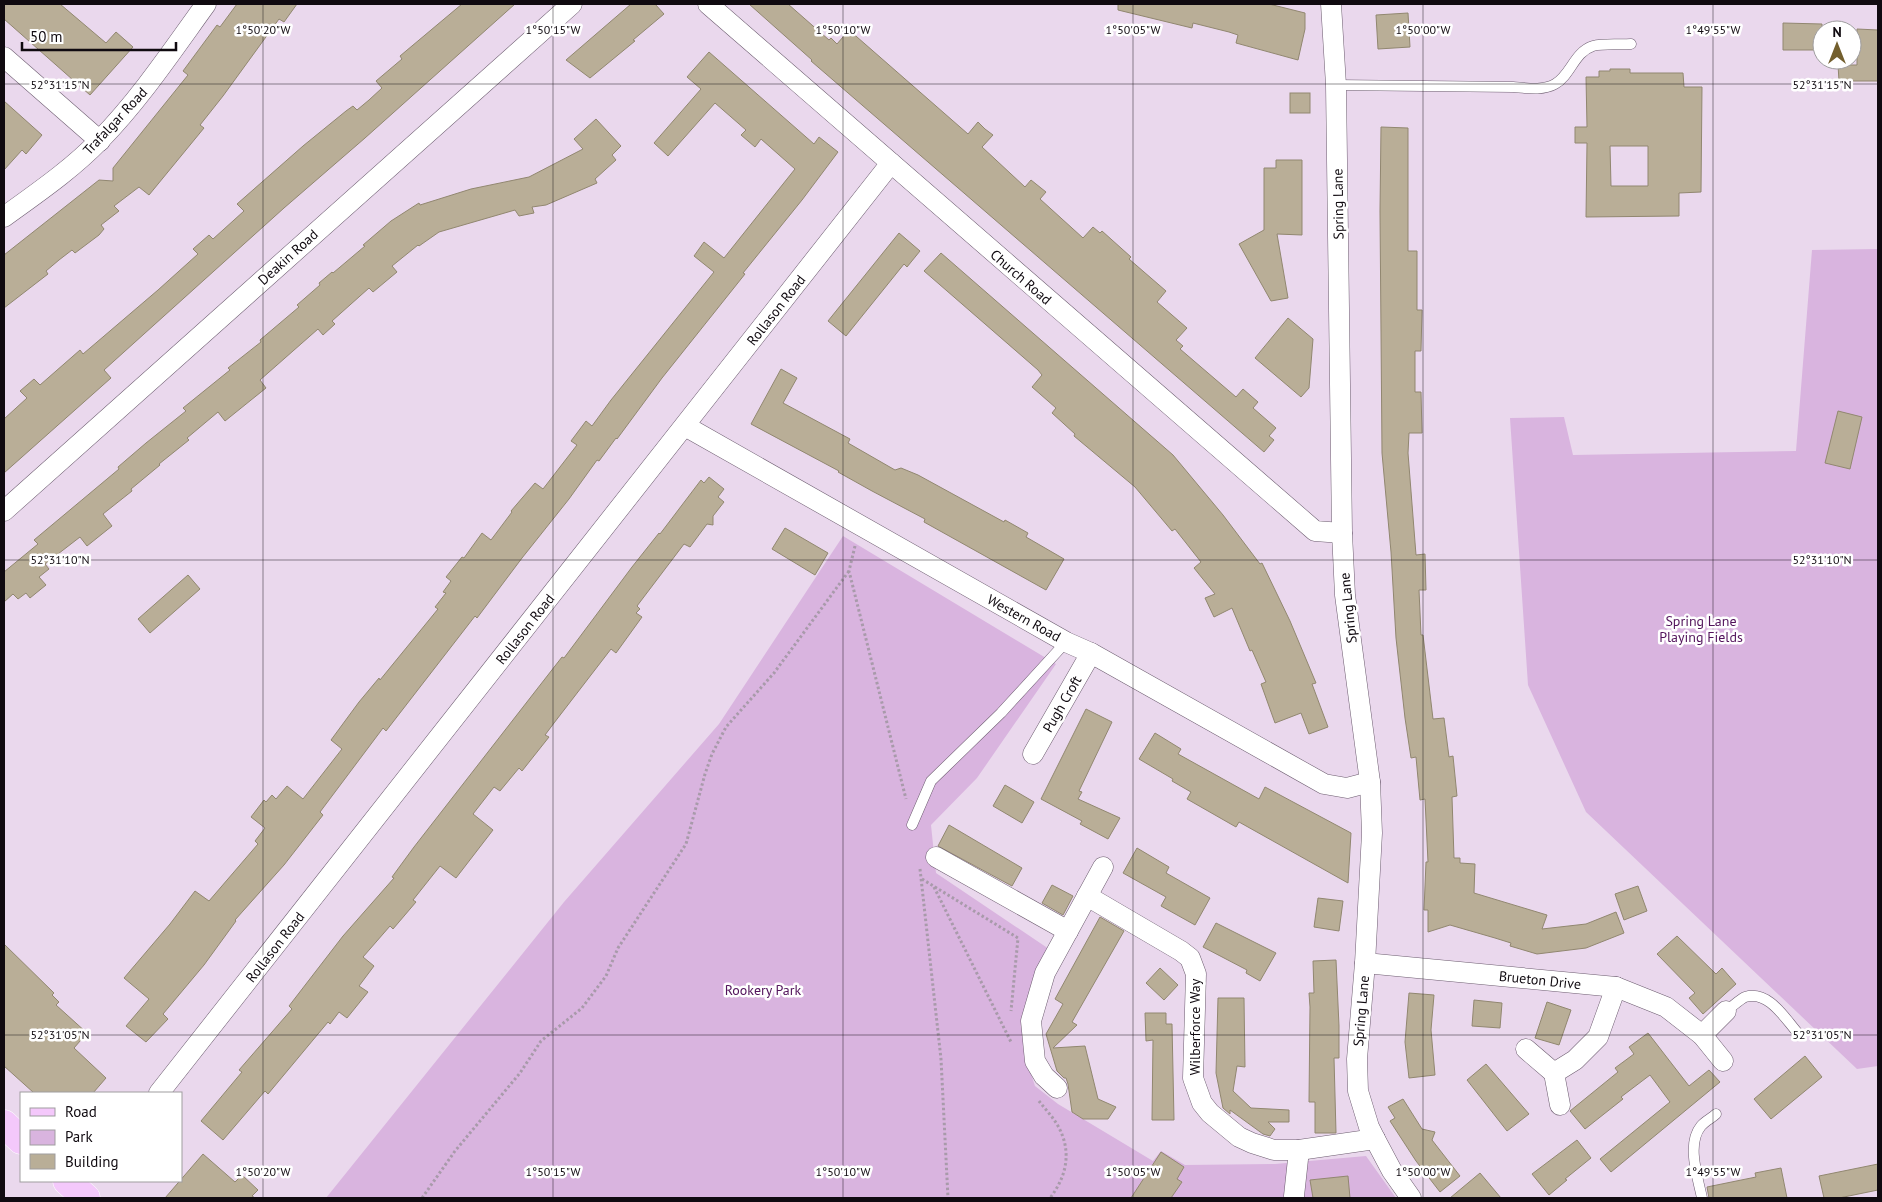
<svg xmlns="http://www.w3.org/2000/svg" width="1882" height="1202" viewBox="0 0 1882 1202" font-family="'PT Sans',sans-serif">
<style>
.green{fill:#d9b4df}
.building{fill:#b9ae97;stroke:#918770;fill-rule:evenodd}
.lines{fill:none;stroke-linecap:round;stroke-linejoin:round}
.service-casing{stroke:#6d5d70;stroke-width:11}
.minor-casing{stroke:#6d5d70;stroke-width:21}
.primary-casing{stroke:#fff;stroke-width:29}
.path{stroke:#a89aaa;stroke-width:3;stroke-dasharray:2.5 2.5;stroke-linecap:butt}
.service{stroke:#fff;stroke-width:10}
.minor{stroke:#fff;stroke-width:20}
.primary{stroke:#f4c8fb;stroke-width:28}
.ticks{fill:none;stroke:#100a10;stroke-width:1;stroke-opacity:0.45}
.labels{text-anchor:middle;stroke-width:5;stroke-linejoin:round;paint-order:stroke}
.street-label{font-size:14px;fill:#100a10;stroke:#fff}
.park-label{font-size:14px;fill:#52135b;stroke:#fff}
.ticks-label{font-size:12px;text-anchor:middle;fill:#100a10;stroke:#fff;stroke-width:5;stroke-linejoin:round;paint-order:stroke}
</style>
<rect width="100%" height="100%" fill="#ead8ed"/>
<!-- green -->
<g class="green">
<path d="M1878 249V1066L1857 1069 1586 812 1528 685 1510 418 1564 417 1573 455 1796 451 1812 250Z"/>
<path d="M843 536 1056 664 977 778 931 825 936 873 1049 949 1026 1058 1035 1086 1058 1104 1153 1161 1161 1151 1185 1165 1275 1164 1366 1156 1396 1198H326L564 902 719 724Z"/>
</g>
<!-- building -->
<g class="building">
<path d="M4 4H60L106 43 116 32 133 47 90 95 4 19Z"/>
<path d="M237 4H297L284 22 279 19 223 96 200 125 204 128 149 195 139 187 114 206 119 211 101 225 104 229 99 235 75 253 72 250 59 260 46 271 48 274 4 308V255L99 180 113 181V168L188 75 183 71 217 25 220 27Z"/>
<path d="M462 4H515L365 138 284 208 104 370 111 378 4 473V419L27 398 20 391 34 379 40 385 80 350 83 354 158 290 198 254 193 249 209 235 213 239 244 211 237 204 303 146 346 111 353 106 357 110 369 100 382 88 376 81 402 59 400 56Z"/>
<path d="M631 4H655L664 14 633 40 635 41 590 78 566 60Z"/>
<path d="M749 4H788L829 40 831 38 837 44 849 30 968 134 978 122 985 129 993 135 982 147 1025 187 1031 180 1046 192 1040 199 1083 238 1093 227 1100 233 1102 231 1131 257 1129 259 1166 291 1157 302 1187 328 1176 340 1183 346 1180 349 1236 397 1243 389 1258 402 1253 408 1276 428 1269 436 1274 440 1264 452 811 61 812 60Z"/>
<path d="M1118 4H1269L1305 13V29L1298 60 1236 43 1238 35 1229 32 1193 23 1192 28 1118 10Z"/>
<path d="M1408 13 1410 47 1378 49 1376 15Z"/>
<path d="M1783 23 1822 24V50H1783Z"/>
<path d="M1857 29 1878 30V81H1839L1838 65H1857Z"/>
<path d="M709 52 814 144 819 137 838 152 802 200 743 273 745 274 662 378 617 439 616 438 599 461 597 460 569 499 522 558 477 618 475 616 386 731 383 728 320 812 323 815 284 865 235 920 236 921 204 965 163 1014 168 1019 146 1042 126 1026 149 999 124 978 170 924 195 891 209 901 258 844 255 841 265 828 251 817 264 800 266 802 272 795 276 799 287 786 303 799 342 749 331 740 359 702 379 678 380 680 438 609 435 607 446 593 443 592 451 581 446 577 462 557 464 558 482 533 491 540 512 512 511 511 535 483 543 489 577 445 571 441 586 421 592 426 611 400 714 272 694 256 704 242 724 258 795 169 761 139 755 147 741 135 746 130 715 103 668 156 654 143 701 89 687 77Z"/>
<path d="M1610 69H1630V73H1683L1684 87H1702L1701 192 1679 193V216L1586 217 1587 143H1575V127H1587L1586 77H1599V71H1610ZM1610 146H1648V186H1611Z"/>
<rect x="1290" y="93" width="20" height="20"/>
<path d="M4 101 42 135 26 154 22 150 4 170Z"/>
<path d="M596 119 621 146 612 155 616 160 595 179 597 183 546 205 532 207 534 213 519 216 515 210 439 232 419 246 418 245 392 266 397 272 373 292 369 288 332 321 335 324 323 335 318 329 260 380 266 388 225 421 218 412 187 438 189 440 159 464 160 465 131 489 132 491 103 514 112 526 87 546 80 537 45 564 49 569 39 577 46 585 30 598 26 593 18 599 13 594 4 602V572L38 544 34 540 119 469 118 467 146 443 186 411 183 408 230 370 228 368 261 342 260 340 299 307 297 305 320 285 319 283 332 272 333 273 365 246 363 245 391 221 419 203 420 205 471 189 529 177 583 149 574 139Z"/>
<path d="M1381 127 1408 128V251H1417V310H1422L1421 351H1415V392H1421L1422 433H1409L1408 453 1416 555 1425 554 1426 590H1419L1421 635H1423L1433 719 1444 718 1449 757 1453 756 1457 796 1452 797 1454 858H1460V863L1475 864 1474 893 1547 915 1542 929 1586 924 1616 912 1624 933 1586 948 1537 954 1510 946 1511 943 1495 938 1450 925 1428 932V910H1424L1426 862H1428L1425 799 1420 800 1416 757 1411 758 1405 718 1396 638 1391 552 1382 453 1380 211Z"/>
<path d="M1276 160H1302V235L1277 234 1288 298 1271 301 1239 244 1264 230V168H1276Z"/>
<path d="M899 233 920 251 907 267 904 264 846 336 828 321Z"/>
<path d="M941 253 1173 455 1223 515 1260 564 1262 563 1290 621 1316 683 1312 684 1328 727 1309 734 1301 713 1275 723 1261 684 1266 682 1252 650 1250 651 1232 608 1214 617 1205 598 1215 594 1194 568 1201 562 1175 529 1172 531 1135 487 1074 436 1075 434 1052 413 1056 408 1032 387 1042 375 1038 370 924 271Z"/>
<path d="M1288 318 1313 339 1309 388 1301 397 1255 358Z"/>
<path d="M781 369 797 378 783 403 850 439 848 443 895 470 901 468 918 475 1004 522 1005 520 1028 533 1026 537 1064 559 1046 590 924 522 925 519 872 491 838 472 839 471 751 424Z"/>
<path d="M1838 411 1862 417 1850 469 1825 463Z"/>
<path d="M709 477 724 489 718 497 724 502 713 516V525L707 524 690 547 684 544 637 606 640 609 636 613 642 617 616 653 611 649 554 723 545 735 549 737 522 771 519 768 500 791 494 787 473 814 493 830 456 878 440 866 413 900 416 902 393 929 390 926 363 957 374 966 359 986 368 992 347 1018 339 1012 330 1024 328 1022 268 1094 265 1091 223 1140 201 1121 242 1072 239 1070 292 1009 289 1006 343 936 394 878 392 877 414 847 562 657 564 658 632 567 659 533 660 534 701 480 704 483Z"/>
<path d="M785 528 828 553 815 575 772 549Z"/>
<path d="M188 575 200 589 150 633 138 619Z"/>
<path d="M1086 709 1112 722 1079 791 1082 792 1078 799 1120 818 1108 839 1080 824 1082 821 1041 799Z"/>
<path d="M1155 733 1181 749 1178 754 1259 799 1265 787 1351 833 1348 883 1239 822 1236 827 1187 799 1191 792 1172 781 1173 779 1139 759Z"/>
<path d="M1005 785 1034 802 1022 823 993 806Z"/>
<path d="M949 825 1022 868 1012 886 938 846Z"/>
<path d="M1137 848 1169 867 1166 873 1210 898 1195 925 1161 906 1166 897 1123 873Z"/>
<path d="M1052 885 1073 896 1063 915 1042 903Z"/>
<path d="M1638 886 1647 911 1624 920 1615 894Z"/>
<path d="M1318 898 1343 901 1339 931 1314 927Z"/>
<path d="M1100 917 1124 931 1072 1022 1077 1025 1053 1048 1085 1046 1098 1099 1116 1107 1108 1119H1083L1072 1112 1068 1084 1066 1078H1064L1057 1071 1046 1034 1063 1004 1055 999Z"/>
<path d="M1216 923 1276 953 1260 981 1246 973 1247 970 1203 947Z"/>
<path d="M1677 936 1716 974 1722 968 1736 984 1703 1014 1689 998 1695 993 1657 954Z"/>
<path d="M4 944 54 993 52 995 59 1002 56 1005 87 1033 74 1048 106 1078 93 1093H34L4 1066Z"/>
<path d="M1336 960 1339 1026V1058H1334L1336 1133H1315V1102H1309L1310 1007 1309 993H1314L1313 961Z"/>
<path d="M1160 968 1178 985 1164 1000 1146 983Z"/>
<path d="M1409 993 1434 995 1431 1030 1435 1075 1409 1078 1405 1042Z"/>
<path d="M1218 998H1244L1245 1067 1237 1066 1233 1091 1251 1108 1289 1110V1122H1268L1275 1129 1270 1136 1263 1134 1230 1110V1114L1223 1108 1216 1073Z"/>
<path d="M1474 1000 1502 1003 1500 1028 1472 1026Z"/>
<path d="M1547 1002 1571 1010 1559 1045 1535 1038Z"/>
<path d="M1145 1013H1166V1024H1172L1174 1120H1152L1153 1040 1146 1041Z"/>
<path d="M1648 1033 1689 1086 1709 1070 1720 1082 1611 1172 1600 1159 1670 1102 1650 1075 1621 1097 1623 1099 1585 1129 1570 1111 1618 1072 1615 1068 1634 1054 1629 1047Z"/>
<path d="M1805 1056 1822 1077 1771 1119 1754 1099Z"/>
<path d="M1486 1064 1529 1114 1507 1131 1467 1080Z"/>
<path d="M1403 1099 1422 1129 1435 1132 1432 1140 1460 1176 1440 1192 1416 1161 1390 1121 1395 1118 1388 1107Z"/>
<path d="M1577 1140 1591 1158 1565 1179 1567 1180 1549 1195 1532 1174Z"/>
<path d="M1161 1152 1184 1167 1177 1179 1182 1182 1171 1198H1131Z"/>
<path d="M203 1154 235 1182 242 1175 258 1190 252 1196 255 1198H165Z"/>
<path d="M1878 1164V1190L1839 1198H1824L1819 1176Z"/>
<path d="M1781 1168 1787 1198H1709L1707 1187 1756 1177 1755 1173Z"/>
<path d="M1480 1173 1501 1198H1450Z"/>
<path d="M1348 1176 1350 1198H1313L1310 1180Z"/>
</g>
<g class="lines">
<!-- service casing -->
<g class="service-casing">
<g id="service">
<path d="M1336 85 1513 87C1526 88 1543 91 1555 84 1571 75 1574 52 1593 46 1604 43 1619 45 1631 44"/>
<path d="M912 825 931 781 1001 713 1066 642"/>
<path d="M1726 1011C1732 1007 1739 1000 1745 997 1768 990 1784 1017 1797 1032"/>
<path d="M1702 1198C1698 1178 1686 1144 1701 1126 1705 1121 1712 1118 1716 1114"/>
</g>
</g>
<!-- minor casing -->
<g class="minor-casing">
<g id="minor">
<path d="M708 4 1315 531 1342 533"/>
<path d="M1331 4 1336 85 1342 533 1345 595 1370 782 1372 833 1365 963 1357 1059 1358 1091 1369 1127 1375 1139 1392 1171 1411 1198"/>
<path d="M4 57 100 141"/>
<path d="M4 217C37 193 71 170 100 140 140 99 172 51 206 4"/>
<path d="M685 426 1066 642 1091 653 1324 784 1347 788 1370 782"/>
<path d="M4 511 572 4"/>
<path d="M1033 754 1091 653"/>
<path d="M936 857 1068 931"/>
<path d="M1087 896 1181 951 1190 958 1196 974 1193 1078 1202 1103 1210 1113 1239 1137 1252 1143 1274 1150H1299L1375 1139"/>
<path d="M1365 963 1616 987 1666 1007 1702 1035 1723 1061"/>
<path d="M1702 1035 1726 1011"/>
<path d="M1526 1049 1554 1073"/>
<path d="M1057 1088 1044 1076 1035 1061 1031 1021 1045 973 1103 867"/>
<path d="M159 1093 891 163"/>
<path d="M1560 1105 1554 1073 1575 1060 1598 1037 1616 987"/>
<path d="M1294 1196 1299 1150"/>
</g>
</g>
<!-- primary casing -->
<g class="primary-casing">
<g id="primary">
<path d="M4 1124 21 1140"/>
<path d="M67 1181 86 1198"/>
</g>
</g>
<!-- path -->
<g class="path">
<path d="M855 546 849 571 906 799"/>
<path d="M920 869 941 1059 948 1198"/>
<path d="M922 879 1018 938 1011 1011"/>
<path d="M934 887 1011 1042"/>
<path d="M1039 1101C1045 1109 1053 1117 1058 1126 1072 1151 1067 1176 1050 1198"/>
<path d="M422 1198 455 1151 520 1073 541 1041 582 1008 606 976 618 948 686 844 705 774 712 754 726 727 774 673 849 571"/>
</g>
<!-- service -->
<use href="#service" class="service"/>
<!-- minor -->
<use href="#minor" class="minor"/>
<!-- primary -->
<use href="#primary" class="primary"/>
</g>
<!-- ticks -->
<path class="ticks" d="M263 4V1198M553 4V1198M843 4V1198M1133 4V1198M1423 4V1198M1713 4V1198M4 84H1878M4 560H1878M4 1035H1878"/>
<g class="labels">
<!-- street labels -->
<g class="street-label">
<text transform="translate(115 121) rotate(-47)" y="5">Trafalgar Road</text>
<text transform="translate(1338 204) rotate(-91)" y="5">Spring Lane</text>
<text transform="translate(288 257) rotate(-42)" y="5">Deakin Road</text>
<text transform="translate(1021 277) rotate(41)" y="5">Church Road</text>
<text transform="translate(776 310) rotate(-52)" y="5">Rollason Road</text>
<text transform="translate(1348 608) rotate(-96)" y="5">Spring Lane</text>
<text transform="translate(1024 618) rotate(29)" y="5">Western Road</text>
<text transform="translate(525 629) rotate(-52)" y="5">Rollason Road</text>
<text transform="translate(1062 704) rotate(-60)" y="5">Pugh Croft</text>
<text transform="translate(275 947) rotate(-52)" y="5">Rollason Road</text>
<text transform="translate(1540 980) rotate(6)" y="5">Brueton Drive</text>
<text transform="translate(1361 1011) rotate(-85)" y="5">Spring Lane</text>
<text transform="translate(1195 1027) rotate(-90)" y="5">Wilberforce Way</text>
</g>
<!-- park labels -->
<g class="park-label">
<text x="1701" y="626">Spring Lane<tspan x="1701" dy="16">Playing Fields</tspan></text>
<text x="763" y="995">Rookery Park</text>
</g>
</g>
<g class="ticks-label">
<text x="263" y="34">1°50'20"W</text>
<text x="553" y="34">1°50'15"W</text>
<text x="843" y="34">1°50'10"W</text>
<text x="1133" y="34">1°50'05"W</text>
<text x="1423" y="34">1°50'00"W</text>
<text x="1713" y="34">1°49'55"W</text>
<text x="60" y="89">52°31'15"N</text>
<text x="1822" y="89">52°31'15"N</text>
<text x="60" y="564">52°31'10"N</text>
<text x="1822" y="564">52°31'10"N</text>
<text x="60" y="1039">52°31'05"N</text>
<text x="1822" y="1039">52°31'05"N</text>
<text x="263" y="1176">1°50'20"W</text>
<text x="553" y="1176">1°50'15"W</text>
<text x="843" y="1176">1°50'10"W</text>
<text x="1133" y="1176">1°50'05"W</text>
<text x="1423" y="1176">1°50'00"W</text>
<text x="1713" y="1176">1°49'55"W</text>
</g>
<!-- border -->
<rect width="1882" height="1202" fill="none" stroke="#100a10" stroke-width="10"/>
<!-- legend -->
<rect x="20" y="1092" width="162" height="90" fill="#ffffff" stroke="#9f9d9f"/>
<rect x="30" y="1108" width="25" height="8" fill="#f4c8fb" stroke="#9f9d9f"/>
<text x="65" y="1117" font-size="15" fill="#100a10">Road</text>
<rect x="30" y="1130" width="25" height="15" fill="#d9b4df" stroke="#9f9d9f"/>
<text x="65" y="1142" font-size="15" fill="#100a10">Park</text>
<rect x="30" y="1154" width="25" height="15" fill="#b9ae97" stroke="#9f9d9f"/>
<text x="65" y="1167" font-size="15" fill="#100a10">Building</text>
<!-- north arrow -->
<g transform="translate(1837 45)"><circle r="24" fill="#ffffff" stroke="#9f9d9f"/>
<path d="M0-4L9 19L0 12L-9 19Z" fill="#735f2e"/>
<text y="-8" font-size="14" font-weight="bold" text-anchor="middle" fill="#100a10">N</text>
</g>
<!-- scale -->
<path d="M22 42v8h154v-8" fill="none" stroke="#100a10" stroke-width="2.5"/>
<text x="30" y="42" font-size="15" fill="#100a10" stroke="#ffffff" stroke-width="4" paint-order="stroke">50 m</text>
</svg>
